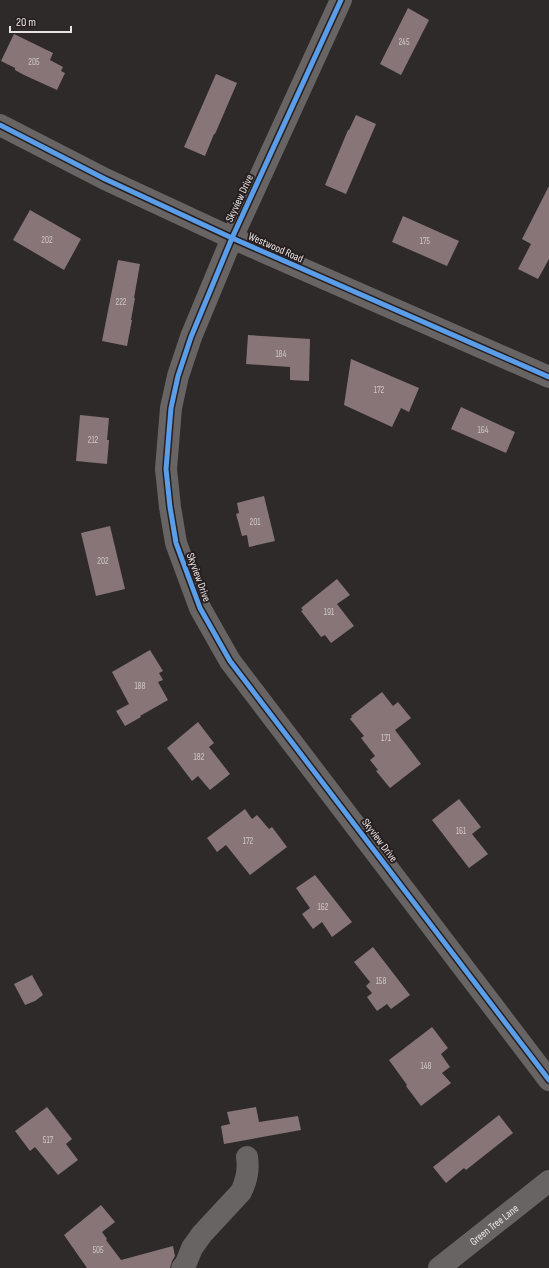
<svg xmlns="http://www.w3.org/2000/svg" width="549" height="1268" viewBox="0 0 549 1268" font-family="'Sofia Sans Condensed',sans-serif">
<style>
.building{fill:#877578}
.lines{fill:none;stroke-linecap:round;stroke-linejoin:round}
.minor{stroke:#686464;stroke-width:22}
.cycleway-casing{stroke:#271f1f;stroke-width:8}
.cycleway{stroke:#5a9eea;stroke-width:5}
.labels{text-anchor:middle;stroke-width:4;stroke-linejoin:round;paint-order:stroke}
.number-label{font-size:9px;fill:#d0c8c8}
.street-label{font-size:11px;fill:#e9e3e3;stroke:#271f1f}
</style>
<rect width="100%" height="100%" fill="#2f2a2a"/>
<!-- building -->
<g class="building">
<path d="M408 8 429 20 401 75 380 64Z"/>
<path d="M14 34 53 53 50 60 63 67 61 71 65 73 57 90 24 75 15 70V68L1 61Z"/>
<path d="M216 74 237 83 215 134H214L205 156 184 147Z"/>
<path d="M356 115 376 124 346 194 325 185 348 130H349Z"/>
<path d="M549 186V259L538 279 518 269 531 244 522 239Z"/>
<path d="M30 210 81 239 64 270 13 240Z"/>
<path d="M403 216 459 241 447 266 392 242Z"/>
<path d="M118 260 140 264 134 298H135L131 320H132L127 346 102 341Z"/>
<path d="M248 335 310 339 309 381 290 380V367L246 364Z"/>
<path d="M351 359 419 388 409 412 401 408 392 427 344 405Z"/>
<path d="M461 407 515 432 506 453 451 429Z"/>
<path d="M80 415 109 418 107 440H109L107 464 76 461Z"/>
<path d="M264 496 275 541 249 547 247 535 242 536 236 514 239 513 237 503Z"/>
<path d="M110 526 125 589 96 596 81 533Z"/>
<path d="M337 579 350 595 337 604 354 626 331 643 325 635 321 637 301 611 303 610 301 608Z"/>
<path d="M150 650 163 671 159 673 163 680 158 682 168 700 140 716 141 717 125 726 116 711 129 704 112 672Z"/>
<path d="M382 692 393 706 398 702 411 718 395 730 421 764 390 788 376 771 378 770 370 760 375 756 361 738 364 736 350 719 352 717 351 716Z"/>
<path d="M198 722 214 743 209 747 230 774 210 790 198 776 192 781 167 748Z"/>
<path d="M459 799 481 827 472 834 488 854 469 868 432 820Z"/>
<path d="M245 809 252 819 257 815 269 829 272 827 287 847 250 875 226 845 217 852 207 838Z"/>
<path d="M315 875 352 922 332 937 322 922 313 929 302 914 310 908 296 888Z"/>
<path d="M373 947 410 995 391 1009 387 1004 377 1011 367 997 372 993 366 986 370 982 354 962Z"/>
<path d="M32 975 43 995 35 1001 25 1005 14 984Z"/>
<path d="M432 1027 448 1048 441 1054 450 1067 442 1073 451 1083 421 1106 406 1086 407 1085 389 1060Z"/>
<path d="M47 1107 72 1139 66 1144 78 1160 58 1175 35 1147 30 1151 15 1131Z"/>
<path d="M256 1107 259 1122 298 1116 301 1130 224 1144 221 1126 230 1124 227 1112Z"/>
<path d="M499 1115 513 1133 466 1170 464 1168 446 1183 433 1167Z"/>
<path d="M101 1205 115 1222 102 1232 107 1239 106 1240 121 1260 173 1246 175 1256 172 1261 170 1268H87L64 1235Z"/>
</g>
<g class="lines">
<!-- minor -->
<g class="minor">
<path d="M341 0 232 238 191 337 178 376 171 408 166 469 170 507 176 543 200 608 230 661 549 1080"/>
<path d="M0 125 105 179 232 238 549 377"/>
<path d="M182 1268 186 1263 192 1248 202 1234 241 1192C247 1180 249 1170 247 1157"/>
<path id="s1" d="M439 1268 549 1181"/>
</g>
<!-- cycleway casing -->
<g class="cycleway-casing">
<g id="cycleway">
<path d="M341 0 232 238 191 337 178 376 171 408 166 469 170 507 176 543 200 608 230 661 549 1080"/>
<path d="M0 125 105 179 232 238 549 377"/>
</g>
</g>
<!-- cycleway -->
<use href="#cycleway" class="cycleway"/>
</g>
<g class="labels">
<!-- number labels -->
<g class="number-label">
<text x="404" y="45">245</text>
<text x="34" y="65">205</text>
<text x="47" y="243">202</text>
<text x="425" y="244">175</text>
<text x="121" y="305">222</text>
<text x="281" y="357">184</text>
<text x="379" y="393">172</text>
<text x="483" y="433">164</text>
<text x="93" y="443">212</text>
<text x="255" y="525">201</text>
<text x="103" y="564">202</text>
<text x="329" y="615">191</text>
<text x="140" y="689">188</text>
<text x="386" y="741">171</text>
<text x="199" y="760">182</text>
<text x="461" y="834">161</text>
<text x="248" y="844">172</text>
<text x="323" y="910">162</text>
<text x="381" y="984">158</text>
<text x="426" y="1069">148</text>
<text x="48" y="1143">517</text>
<text x="98" y="1253">505</text>
</g>
<!-- street labels -->
<g class="street-label">
<text transform="translate(239 198) rotate(-65)" y="4">Skyview Drive</text>
<text transform="translate(276 247) rotate(24)" y="4">Westwood Road</text>
<text transform="translate(199 577) rotate(70)" y="4">Skyview Drive</text>
<text transform="translate(380 840) rotate(53)" y="4">Skyview Drive</text>
<text dy="4" stroke="none"><textPath href="#s1" startOffset="70">Green Tree Lane</textPath></text>
</g>
</g>
<!-- scale -->
<path d="M10 26v6h61v-6" fill="none" stroke="#e9e3e3" stroke-width="2"/>
<text x="16" y="26" font-size="12" fill="#e9e3e3" stroke="#271f1f" stroke-width="3" paint-order="stroke">20 m</text>
</svg>
